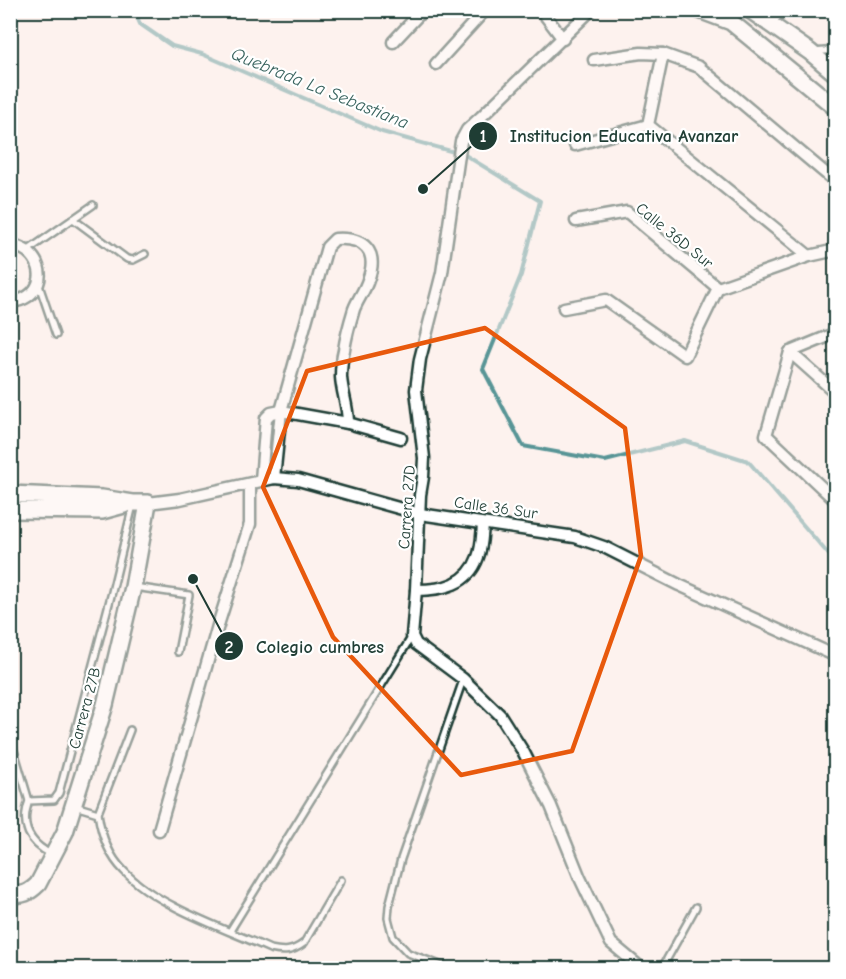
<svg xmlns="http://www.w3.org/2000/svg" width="846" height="979" viewBox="0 0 846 979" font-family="'Comic Neue',sans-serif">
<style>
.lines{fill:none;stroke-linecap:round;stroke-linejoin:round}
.stream{stroke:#599596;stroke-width:4}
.lane-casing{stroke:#1f3d34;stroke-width:10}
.street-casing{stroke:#1f3d34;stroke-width:15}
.secondary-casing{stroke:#1f3d34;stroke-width:20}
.lane{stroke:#fff;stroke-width:5}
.street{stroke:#fff;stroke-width:10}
.secondary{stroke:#fff;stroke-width:15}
.marked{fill:none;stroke:#e8590c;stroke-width:4.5;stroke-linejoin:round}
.labels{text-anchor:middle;stroke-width:4.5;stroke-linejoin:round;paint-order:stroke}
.street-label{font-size:16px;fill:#1f3d34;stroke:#fff}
.water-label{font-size:18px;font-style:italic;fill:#37625d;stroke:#fff}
.leader{fill:none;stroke:#1f3d34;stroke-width:2}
.callout-dot{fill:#1f3d34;stroke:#fff;stroke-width:2}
.mark-label{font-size:18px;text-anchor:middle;font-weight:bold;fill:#fff}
.callout-label{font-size:18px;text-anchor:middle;font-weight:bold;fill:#1f3d34;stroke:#fff;stroke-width:4.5;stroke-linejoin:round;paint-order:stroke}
</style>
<rect width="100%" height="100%" fill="#fdf2ee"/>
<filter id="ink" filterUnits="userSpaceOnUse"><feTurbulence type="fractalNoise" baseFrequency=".0167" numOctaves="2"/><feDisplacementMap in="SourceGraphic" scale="12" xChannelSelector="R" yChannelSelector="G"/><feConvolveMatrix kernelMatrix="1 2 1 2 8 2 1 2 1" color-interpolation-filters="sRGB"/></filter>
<g filter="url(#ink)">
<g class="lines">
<!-- stream -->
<path class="stream" d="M134 10 140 24 172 46 202 54 382 132 465 155 540 201 521 275 483 369 523 446 605 461 685 441 748 461 836 563"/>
<!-- lane casing -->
<g class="lane-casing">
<g id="lane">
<path d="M813 52 836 50"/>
<path d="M73 219 127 259 133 260 145 254"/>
<path d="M27 251 93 205"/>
<path d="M39 285 56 335"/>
<path d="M134 587 189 595 178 652"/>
<path d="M10 737 29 801"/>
<path d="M75 806 98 813C101 834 108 855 124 871 156 906 226 929 270 949 284 952 292 952 304 943L341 880"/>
<path d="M98 813 130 730"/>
<path d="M51 854C29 843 20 825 29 801L54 800 59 793 112 592 133 505"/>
<path d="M230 931 412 636"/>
<path d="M448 968 408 953 393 937 388 918 389 906 401 859 463 680"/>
<path d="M662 968 696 907"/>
</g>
</g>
<!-- street casing -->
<g class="street-casing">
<g id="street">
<path d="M541 10 563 39"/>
<path d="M591 10 481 117 467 130 461 141 442 273 420 359 416 390 424 458 423 477 420 495 416 590 412 636 416 644 463 679 500 715 524 753 551 806 580 878 611 943 641 968"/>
<path d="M767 22 784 10"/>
<path d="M393 42 423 10"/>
<path d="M663 54 648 125 809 256"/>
<path d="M594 60 641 53 663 54 699 67 836 182"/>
<path d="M436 64 485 10"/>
<path d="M575 145 648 125"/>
<path d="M576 221 627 212 718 288"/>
<path d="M10 244C16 246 23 248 28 252 50 271 39 300 10 302"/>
<path d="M564 308 606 300 685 356 718 288 809 256 836 250"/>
<path d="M836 333 790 352 766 435 836 501"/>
<path d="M790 352 836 393"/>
<path d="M274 478 281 411 327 247 335 239C364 237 379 251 368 280 365 290 358 299 354 309 350 322 346 336 344 350 342 358 341 369 341 377 342 393 348 406 348 423"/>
<path d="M261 480 266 418 271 413 281 411 348 423 401 438"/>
<path d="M148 503 180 499 274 478 298 480 420 514 575 537 604 547 679 585 836 656"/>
<path d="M416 590C443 590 468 585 478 557 482 547 482 535 483 525"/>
<path d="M159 830 219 622 250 524V484"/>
</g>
</g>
<!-- secondary casing -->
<g class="secondary-casing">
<g id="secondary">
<path d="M699 10 731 22 836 108"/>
<path d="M750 10 810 52 836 74"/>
<path d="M10 494 102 498 133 503H148L133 587 105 705 65 832 38 884C30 892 22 897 10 893"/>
<path d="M10 510 102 511 124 505"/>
</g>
</g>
<!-- lane -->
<use href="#lane" class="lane"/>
<!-- street -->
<use href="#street" class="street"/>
<!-- secondary -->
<use href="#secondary" class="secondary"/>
</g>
</g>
<!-- marked area -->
<path d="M0 0H846V979H0ZM485 328 625 428 641 556 572 751 461 775 333 637 263 487 307 371Z" fill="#fdf2ee" fill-opacity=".55" fill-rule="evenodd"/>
<path class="marked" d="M485 328 625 428 641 556 572 751 461 775 333 637 263 487 307 371Z"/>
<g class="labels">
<!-- street labels -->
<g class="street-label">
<text transform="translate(675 235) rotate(39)" y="6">Calle 36D Sur</text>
<text transform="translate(406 507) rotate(-86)" y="6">Carrera 27D</text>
<text transform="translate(496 507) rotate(8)" y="6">Calle 36 Sur</text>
<text transform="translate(84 708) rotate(-75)" y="6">Carrera 27B</text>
</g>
<!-- water labels -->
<g class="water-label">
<text transform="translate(320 88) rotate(22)" y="6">Quebrada La Sebastiana</text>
</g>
</g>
<!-- callouts -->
<path class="leader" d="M423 189L483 136M193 579L229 646"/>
<g class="callout-dot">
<circle cx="423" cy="189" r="6"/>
<circle cx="193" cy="579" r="6"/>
<circle cx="483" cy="136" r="15"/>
<circle cx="229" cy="646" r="15"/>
</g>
<g class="mark-label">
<text x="483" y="142">1</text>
<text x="229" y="653">2</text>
</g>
<g class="callout-label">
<text x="624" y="142">Institucion Educativa Avanzar</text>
<text x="320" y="653">Colegio cumbres</text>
</g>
<!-- margin -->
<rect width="846" height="979" fill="none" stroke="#fff" stroke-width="36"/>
<rect x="18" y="18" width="810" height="943" fill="none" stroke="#1f3d34" stroke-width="2" filter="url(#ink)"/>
</svg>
